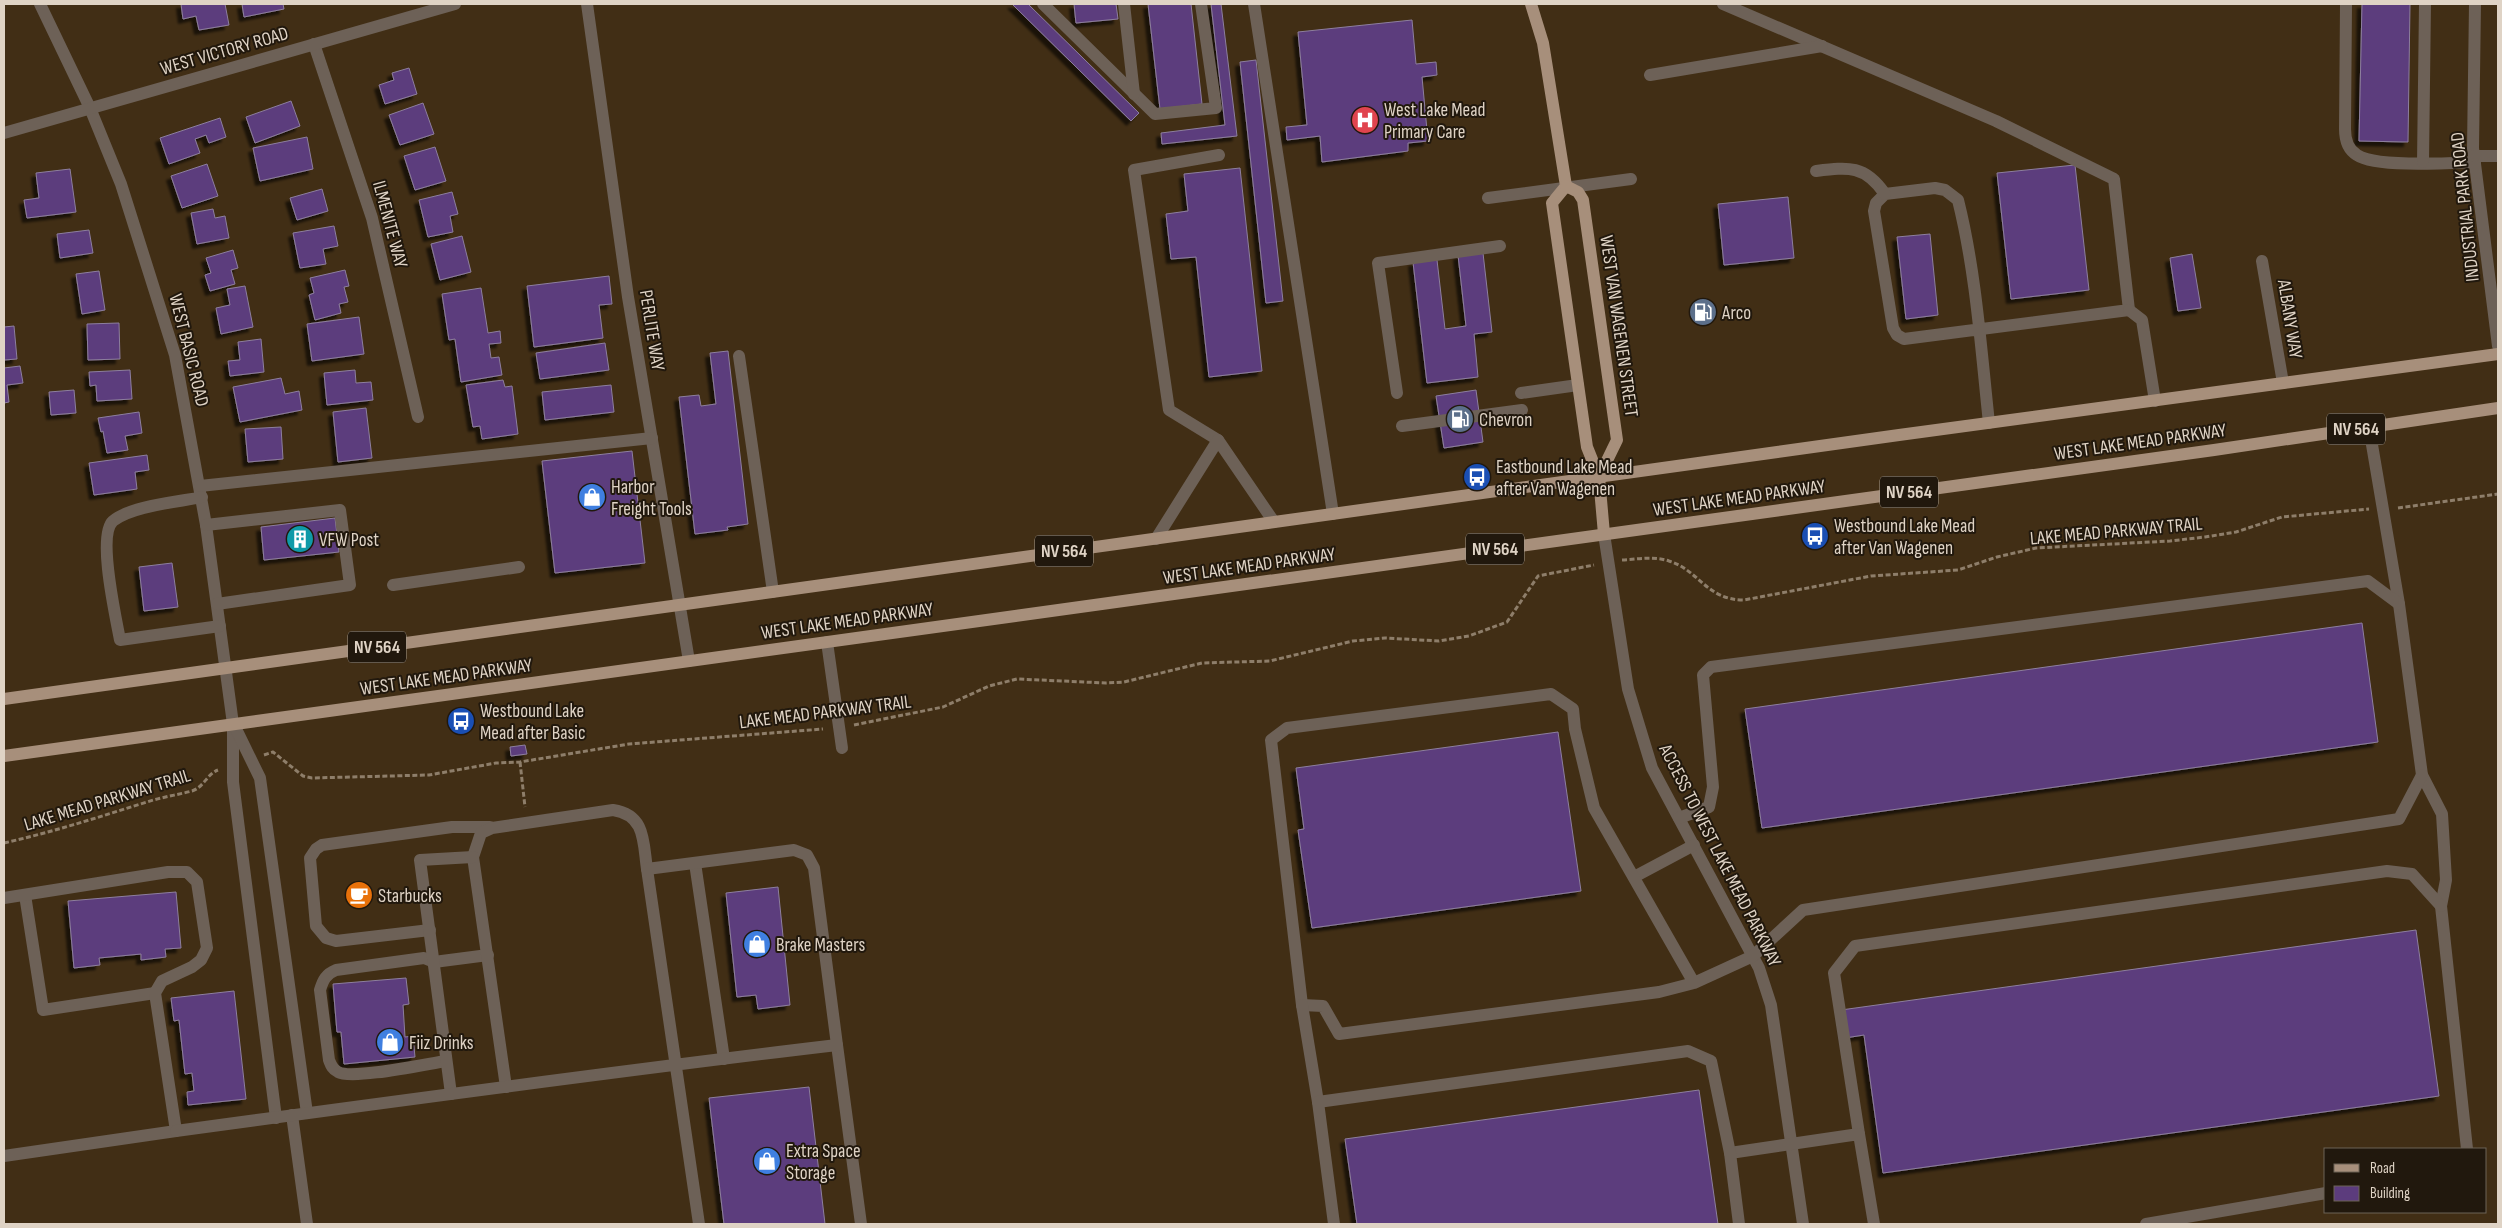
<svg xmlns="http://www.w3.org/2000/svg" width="2502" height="1228" viewBox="0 0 2502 1228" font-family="'Sofia Sans Condensed',sans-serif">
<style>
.building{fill:#5c3c7d;stroke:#8d7f9e;filter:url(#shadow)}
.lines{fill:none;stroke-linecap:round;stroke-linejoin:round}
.path{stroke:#8e7e6a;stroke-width:3;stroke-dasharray:5 2.5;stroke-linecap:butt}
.minor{stroke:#6d6157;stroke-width:12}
.major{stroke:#a78f7b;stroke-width:12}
.labels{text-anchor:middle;stroke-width:4;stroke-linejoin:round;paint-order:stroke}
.shield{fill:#21180d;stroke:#a69b8e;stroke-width:1}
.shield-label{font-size:18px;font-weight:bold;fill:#dfd3c5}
.street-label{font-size:19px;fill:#dfd3c5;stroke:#21180d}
.poi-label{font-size:19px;fill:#dfd3c5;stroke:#21180d;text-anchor:start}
</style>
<defs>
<filter id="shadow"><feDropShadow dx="-4.5" dy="4.5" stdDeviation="1" flood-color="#0009"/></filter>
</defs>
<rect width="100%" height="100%" fill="#412e15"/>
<!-- building -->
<g class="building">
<path d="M181 4H225L229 25 199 30 196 16 183 19Z"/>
<path d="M242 4H283L284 9 244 17Z"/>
<path d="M1012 4H1028L1139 113 1131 121Z"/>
<path d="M1074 4H1116L1118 19 1076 23Z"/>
<path d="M1148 4H1191L1202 104 1160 109Z"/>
<path d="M1211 4H1221L1237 136 1162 144 1161 133 1225 125Z"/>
<path d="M2362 4H2410L2408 142 2359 141Z"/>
<path d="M1412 20 1416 64 1436 62 1437 75 1422 77 1428 141 1408 143V151L1322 162 1320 136 1287 140 1286 127 1307 125 1298 32Z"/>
<path d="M1256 60 1283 301 1266 303 1240 62Z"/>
<path d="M409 68 417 94 385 104 379 85 394 80 392 73Z"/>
<path d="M291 101 300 126 255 143 246 117Z"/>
<path d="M423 103 434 134 400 145 389 115Z"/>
<path d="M220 118 226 137 209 143 206 135 195 139 200 153 169 164 160 138Z"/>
<path d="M307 137 313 169 260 181 253 148Z"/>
<path d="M435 147 446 181 415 190 404 156Z"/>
<path d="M207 164 218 196 182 208 171 176Z"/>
<path d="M2075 165 2089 290 2011 299 1997 173Z"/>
<path d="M1240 168 1262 371 1209 377 1196 257 1171 259 1166 214 1188 211 1184 174Z"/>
<path d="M70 169 76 212 27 218 24 200 39 198 36 173Z"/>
<path d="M322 189 328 211 297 220 290 198Z"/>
<path d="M452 192 458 214 450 216 453 232 428 237 419 200Z"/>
<path d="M1788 197 1794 258 1724 265 1718 204Z"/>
<path d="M213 209 215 218 225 216 229 238 197 244 191 213Z"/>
<path d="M334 226 338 246 323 249 326 264 300 268 293 233Z"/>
<path d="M89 230 93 253 60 258 57 234Z"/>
<path d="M1930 234 1938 315 1906 319 1897 237Z"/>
<path d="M462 236 471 272 440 280 431 244Z"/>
<path d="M233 250 238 268 231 270 235 284 210 291 205 275 211 273 206 258Z"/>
<path d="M1483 253 1492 332 1474 334 1478 377 1427 383 1413 262 1437 260 1445 329 1466 326 1458 255Z"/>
<path d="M2192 254 2201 308 2178 311 2170 258Z"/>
<path d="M345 270 349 286 344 287 348 302 339 304 341 313 315 320 309 295 314 293 310 278Z"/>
<path d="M99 271 105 310 82 314 76 274Z"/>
<path d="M609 276 612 304 599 305 603 338 534 347 527 286Z"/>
<path d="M245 286 253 327 221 334 216 308 230 305 227 289Z"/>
<path d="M481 288 488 333 500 331 501 343 489 344 491 358 499 357 502 375 461 382 455 339 449 340 442 294Z"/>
<path d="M359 317 364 354 312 361 307 324Z"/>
<path d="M119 323 120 359 88 360 87 324Z"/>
<path d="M14 326 17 359 4 360V327Z"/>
<path d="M261 339 264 372 230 376 228 361 240 360 238 342Z"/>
<path d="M605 343 609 370 540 379 536 353Z"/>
<path d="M728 351 748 524 727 527 728 530 695 534 679 397 699 395 701 406 716 404 710 353Z"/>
<path d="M20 366 23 383 7 385 9 402 4 403V368Z"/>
<path d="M130 370 132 399 97 401 96 385 90 386 89 372Z"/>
<path d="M355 370 356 383 371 382 373 400 327 405 324 373Z"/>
<path d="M281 378 285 394 299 391 302 410 240 422 233 387Z"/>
<path d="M503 380 505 387 512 386 518 434 482 439 480 426 473 427 466 385Z"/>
<path d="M611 385 614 412 545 420 542 392Z"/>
<path d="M74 390 76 413 51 415 49 392Z"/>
<path d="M1476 390 1483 442 1444 448 1436 396Z"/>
<path d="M366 408 372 458 338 462 333 412Z"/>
<path d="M139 412 142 433 125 436 128 450 107 453 103 431 101 432 98 418Z"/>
<path d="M281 427 283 459 248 462 245 429Z"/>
<path d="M632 451 645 563 555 573 542 461Z"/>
<path d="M147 455 149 470 135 472 137 489 94 495 89 463Z"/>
<path d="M335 518 339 552 264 560 261 527Z"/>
<path d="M172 563 178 607 144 611 139 567Z"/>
<path d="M2362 623 2378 742 1762 828 1745 709Z"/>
<path d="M1558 732 1581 891 1312 928 1298 830 1304 829 1296 768Z"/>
<path d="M525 745 527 754 511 756 510 747Z"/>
<path d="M778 887 790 1005 758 1009 756 995 737 997 726 893Z"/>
<path d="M176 892 181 948 165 949 166 957 141 960V954L99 958 100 965 74 968 68 901Z"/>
<path d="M2416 930 2439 1096 1883 1173 1864 1035 1845 1038 1841 1010Z"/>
<path d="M406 978 409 1004 403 1005 405 1037 413 1036 415 1057 344 1064 341 1032H337L333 984Z"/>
<path d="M234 991 246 1099 188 1105 187 1092 194 1091 192 1073 185 1074 179 1020 174 1021 171 998Z"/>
<path d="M809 1087 825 1224H724L709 1098Z"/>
<path d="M1699 1090 1718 1224H1357L1345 1139Z"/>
</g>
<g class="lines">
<!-- path -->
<g class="path">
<path d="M2398 508 2498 494"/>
<path d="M1622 560C1638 559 1654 556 1669 561 1699 570 1706 600 1744 600L1871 576 1958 570 1997 557 2036 548 2170 541 2205 537 2236 532 2282 517 2369 509"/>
<path d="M854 725 943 707 989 686 1017 679 1106 683 1124 682 1202 663 1270 661 1353 641 1385 638 1439 641 1469 636 1507 622 1538 576 1594 565"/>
<path d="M264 755 273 752 303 776 312 778 429 775 496 763 520 762 629 744 823 729"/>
<path d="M520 762 525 807"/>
<path d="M4 843C53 832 99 817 147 802 162 797 177 795 192 791 204 787 207 774 218 770"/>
</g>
<!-- minor -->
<g class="minor">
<path d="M40 4 90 108 121 184 175 355 206 525 233 724V782L276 1118"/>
<path d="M587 4 628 297 689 661"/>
<path d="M1043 4 1155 114 1216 108 1201 4"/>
<path d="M1124 4 1134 94"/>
<path d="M1254 4 1333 514"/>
<path d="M1723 4 1996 121 2114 179 2129 310 1904 339 1897 335 1893 328 1874 211 1876 203 1885 194 1935 188 1945 190 1958 200C1976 272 1981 349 1989 423"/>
<path d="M2346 4 2345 129C2345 139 2347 149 2357 155 2376 168 2450 163 2475 162"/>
<path d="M2475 4 2473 148 2498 346"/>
<path d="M314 44 372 218 418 417"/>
<path d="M1650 75 1822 46"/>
<path d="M4 133 455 4"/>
<path d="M2474 156H2498"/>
<path d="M2423 162 2425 4"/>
<path d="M1816 171C1849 167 1865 165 1885 194"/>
<path d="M1488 198 1631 179"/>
<path d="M2262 261 2283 383"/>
<path d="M2129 310 2142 320 2155 401"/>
<path d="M739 356 773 592"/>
<path d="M1397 393 1378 263 1500 246"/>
<path d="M1521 393 1578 385"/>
<path d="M1402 426 1522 410"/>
<path d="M2369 427 2399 604 2422 775 2442 814 2446 880 2441 906 2467 1149"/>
<path d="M1218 440 1169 410 1134 170 1219 155"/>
<path d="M200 486 652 438"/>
<path d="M202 497C178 502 131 506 113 521 97 535 116 618 120 640L220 626"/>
<path d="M206 525 340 510 350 585 217 604"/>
<path d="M1604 534 1628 689 1652 768 1759 968 1771 1005 1803 1224"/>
<path d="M1156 539 1218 440 1274 522"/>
<path d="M393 585 519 567"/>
<path d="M827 642 842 748"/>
<path d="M236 729 260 778 307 1113"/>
<path d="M1679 818 1709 807 1713 787 1703 675 1711 667 2368 581 2399 604"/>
<path d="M695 863 724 1059"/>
<path d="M1634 877 1694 845"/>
<path d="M25 895 43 1010 155 993"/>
<path d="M4 898 168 872H187L197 882 207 948 201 960 192 967 162 981 155 993 176 1131 4 1156"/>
<path d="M430 930 336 941 326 938 316 926 310 858 316 849 322 845 452 827H490"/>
<path d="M1694 983 1594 808 1575 729 1573 709 1551 694 1287 728 1271 740 1302 1005 1323 1006 1339 1034 1659 992 1694 983 1753 956 1803 910 2399 819 2422 775"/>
<path d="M1302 1005 1318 1102"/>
<path d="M837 1045 861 1224"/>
<path d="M446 1061C426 1064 352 1080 338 1072 332 1069 331 1065 329 1060L320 990C323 980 326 974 336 970L424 958 434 962 488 955"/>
<path d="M506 1087 473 857 481 833 492 828 613 810C646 815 643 842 647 869"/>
<path d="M451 1094 420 860 473 857"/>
<path d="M292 1115 307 1224"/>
<path d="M176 1131C396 1101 616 1071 837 1045L814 868 807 855 794 850 647 869 699 1224"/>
<path d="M1859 1134 1834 973 1855 946 2387 871 2412 874 2441 906"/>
<path d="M1730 1153 1859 1134 1874 1224"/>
<path d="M1334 1224 1318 1102 1688 1051 1711 1061 1730 1153 1739 1224"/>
<path d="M2146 1224 2326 1193"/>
</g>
<!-- major -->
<g class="major">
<path d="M1531 4 1543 43 1566 186 1552 203 1587 447 1599 477 1604 534"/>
<path d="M1566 186 1578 192 1583 200 1617 440 1599 477"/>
<path d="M4 699 1899 435 2498 354"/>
<path d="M4 756 2214 450 2498 408"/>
</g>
</g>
<!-- icons -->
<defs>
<g id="hospital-disc" transform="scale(1.4375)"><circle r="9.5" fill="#e0444e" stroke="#21180d"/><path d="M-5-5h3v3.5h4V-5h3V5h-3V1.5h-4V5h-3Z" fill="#fff"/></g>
<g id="fuel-disc" transform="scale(1.4375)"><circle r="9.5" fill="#5c6f8a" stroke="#21180d"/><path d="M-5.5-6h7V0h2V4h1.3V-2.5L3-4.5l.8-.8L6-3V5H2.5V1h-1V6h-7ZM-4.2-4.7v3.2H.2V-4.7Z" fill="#fff"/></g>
<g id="bus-disc" transform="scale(1.4375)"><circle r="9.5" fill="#1a4fb4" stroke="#21180d"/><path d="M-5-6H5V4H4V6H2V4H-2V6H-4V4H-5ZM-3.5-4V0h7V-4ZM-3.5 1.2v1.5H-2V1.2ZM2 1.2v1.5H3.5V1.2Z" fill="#fff"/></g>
<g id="shop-disc" transform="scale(1.4375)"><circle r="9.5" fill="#3f7fe0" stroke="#21180d"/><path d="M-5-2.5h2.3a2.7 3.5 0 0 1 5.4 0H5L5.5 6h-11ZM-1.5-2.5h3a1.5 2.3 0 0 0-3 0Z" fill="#fff"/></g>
<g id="building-disc" transform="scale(1.4375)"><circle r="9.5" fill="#0f9aa8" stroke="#21180d"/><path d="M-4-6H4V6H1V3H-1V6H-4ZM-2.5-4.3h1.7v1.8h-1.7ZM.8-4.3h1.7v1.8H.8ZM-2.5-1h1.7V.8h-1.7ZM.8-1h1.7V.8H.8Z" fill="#fff"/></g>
<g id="cafe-disc" transform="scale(1.4375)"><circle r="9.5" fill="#e8710a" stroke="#21180d"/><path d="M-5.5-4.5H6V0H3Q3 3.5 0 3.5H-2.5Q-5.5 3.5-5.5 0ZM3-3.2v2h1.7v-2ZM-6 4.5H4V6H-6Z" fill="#fff"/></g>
</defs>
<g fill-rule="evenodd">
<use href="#hospital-disc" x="1365" y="120"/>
<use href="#fuel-disc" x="1703" y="312"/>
<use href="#fuel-disc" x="1460" y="419"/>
<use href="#bus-disc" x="1477" y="477"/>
<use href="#shop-disc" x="592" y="497"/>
<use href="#bus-disc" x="1815" y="536"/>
<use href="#building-disc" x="300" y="539"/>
<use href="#bus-disc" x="461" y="721"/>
<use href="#cafe-disc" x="359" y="895"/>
<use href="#shop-disc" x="757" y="944"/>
<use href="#shop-disc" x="390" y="1042"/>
<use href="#shop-disc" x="767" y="1161"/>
</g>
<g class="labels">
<!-- shield labels -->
<g class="shield">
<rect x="2327" y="413.5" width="58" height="31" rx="4"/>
<rect x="1880" y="476.5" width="58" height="31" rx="4"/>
<rect x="1466" y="533.5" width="58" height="31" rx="4"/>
<rect x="1035" y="535.5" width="58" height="31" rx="4"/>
<rect x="348" y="631.5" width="58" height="31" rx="4"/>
</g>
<g class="shield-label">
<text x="2356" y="435">NV 564</text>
<text x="1909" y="498">NV 564</text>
<text x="1495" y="555">NV 564</text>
<text x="1064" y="557">NV 564</text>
<text x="377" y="653">NV 564</text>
</g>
<!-- street labels -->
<g class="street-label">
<text transform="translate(224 50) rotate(-16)" y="7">WEST VICTORY ROAD</text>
<text transform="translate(2464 207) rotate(-96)" y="7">INDUSTRIAL PARK ROAD</text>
<text transform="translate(391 224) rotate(75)" y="7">ILMENITE WAY</text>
<text transform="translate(2291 319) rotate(81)" y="7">ALBANY WAY</text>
<text transform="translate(1620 326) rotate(82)" y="7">WEST VAN WAGENEN STREET</text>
<text transform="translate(653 330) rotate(81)" y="7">PERLITE WAY</text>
<text transform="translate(190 350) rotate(76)" y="7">WEST BASIC ROAD</text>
<text transform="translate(2140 441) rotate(-8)" y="7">WEST LAKE MEAD PARKWAY</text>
<text transform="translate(1739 497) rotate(-8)" y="7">WEST LAKE MEAD PARKWAY</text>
<text transform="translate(2116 530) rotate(-5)" y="7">LAKE MEAD PARKWAY TRAIL</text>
<text transform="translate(1249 565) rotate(-8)" y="7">WEST LAKE MEAD PARKWAY</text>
<text transform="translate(847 620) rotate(-8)" y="7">WEST LAKE MEAD PARKWAY</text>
<text transform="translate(446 676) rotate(-8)" y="7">WEST LAKE MEAD PARKWAY</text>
<text transform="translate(825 711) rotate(-7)" y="7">LAKE MEAD PARKWAY TRAIL</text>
<text transform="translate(107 799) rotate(-17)" y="7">LAKE MEAD PARKWAY TRAIL</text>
<text transform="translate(1721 855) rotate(63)" y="7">ACCESS TO WEST LAKE MEAD PARKWAY</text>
</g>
<!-- poi labels -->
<g class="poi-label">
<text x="1384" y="116">West Lake Mead<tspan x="1384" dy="22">Primary Care</tspan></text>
<text x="1722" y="319">Arco</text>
<text x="1479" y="426">Chevron</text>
<text x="1496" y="473">Eastbound Lake Mead<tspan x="1496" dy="22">after Van Wagenen</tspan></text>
<text x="611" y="493">Harbor<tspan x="611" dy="22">Freight Tools</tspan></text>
<text x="1834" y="532">Westbound Lake Mead<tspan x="1834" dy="22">after Van Wagenen</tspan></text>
<text x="319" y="546">VFW Post</text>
<text x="480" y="717">Westbound Lake<tspan x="480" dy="22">Mead after Basic</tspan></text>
<text x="378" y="902">Starbucks</text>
<text x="776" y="951">Brake Masters</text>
<text x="409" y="1049">Fiiz Drinks</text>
<text x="786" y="1157">Extra Space<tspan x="786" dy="22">Storage</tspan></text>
</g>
</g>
<!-- border -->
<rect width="2502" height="1228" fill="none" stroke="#dfd3c5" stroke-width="10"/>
<!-- legend -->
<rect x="2324" y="1148" width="162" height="65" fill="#21180d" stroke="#6d6357"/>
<rect x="2334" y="1164" width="25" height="8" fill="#a78f7b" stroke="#6d6357"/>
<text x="2370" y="1173" font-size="15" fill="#dfd3c5">Road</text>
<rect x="2334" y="1186" width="25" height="15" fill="#5c3c7d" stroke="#6d6357"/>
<text x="2370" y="1198" font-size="15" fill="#dfd3c5">Building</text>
</svg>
